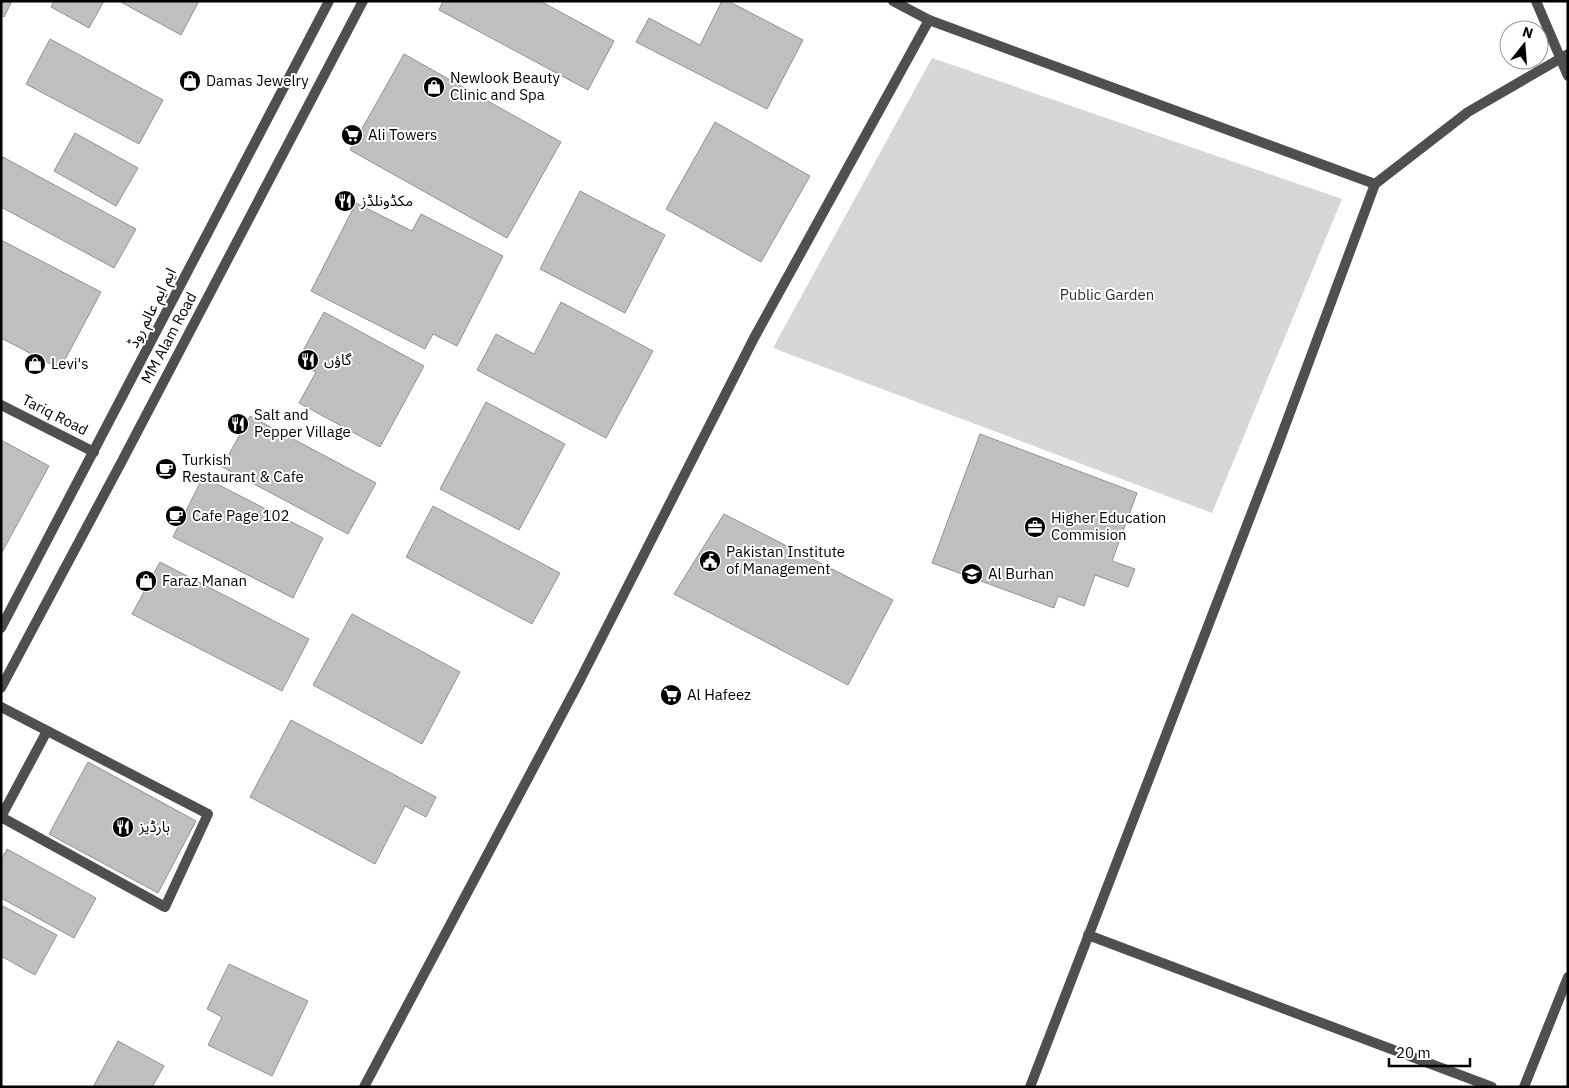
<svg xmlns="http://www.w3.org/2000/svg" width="1569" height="1088" viewBox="0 0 1569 1088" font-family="'IBM Plex Sans','Noto Sans Arabic',sans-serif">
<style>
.green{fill:#d6d6d6}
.building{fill:#bfbfbf;stroke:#939393}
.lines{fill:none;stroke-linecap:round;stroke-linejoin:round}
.service{stroke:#4f4f4f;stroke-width:10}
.minor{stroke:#4f4f4f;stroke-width:10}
.tertiary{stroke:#4f4f4f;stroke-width:10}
.labels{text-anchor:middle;stroke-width:4;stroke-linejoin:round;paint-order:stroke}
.poi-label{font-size:15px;fill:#000;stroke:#fff;text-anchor:start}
.park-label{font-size:15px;fill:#2d2d2d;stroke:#fff}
.street-label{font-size:15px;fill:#000;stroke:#fff}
</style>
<rect width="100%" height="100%" fill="#fff"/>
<!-- green -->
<path class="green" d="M932 58 1342 199 1212 513 773 348Z"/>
<!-- building -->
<g class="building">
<path d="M1 1H12L4 17 1 15Z"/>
<path d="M54 1H104L89 28 51 7Z"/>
<path d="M119 1H199L181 35Z"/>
<path d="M443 1H540L614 41 588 90 439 10Z"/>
<path d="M722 1H728L803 40 767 109 636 42 649 18 700 45Z"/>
<path d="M50 39 163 100 139 144 26 84Z"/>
<path d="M404 54 561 142 507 238 350 150Z"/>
<path d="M715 122 810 176 761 262 666 209Z"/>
<path d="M75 133 138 168 116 206 54 171Z"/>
<path d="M1 156 136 229 114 268 1 207Z"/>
<path d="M580 191 665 235 625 313 540 269Z"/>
<path d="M356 203 412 231 421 214 503 256 457 346 433 334 425 349 311 291Z"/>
<path d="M1 240 101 292 60 369 1 338Z"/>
<path d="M561 302 653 351 606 438 477 370 496 334 534 354Z"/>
<path d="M324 312 424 366 380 447 299 403 316 372 297 362Z"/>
<path d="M486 402 565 444 519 530 440 489Z"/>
<path d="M250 416 376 483 348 534 222 467Z"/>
<path d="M980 434 1137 493 1112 561 1135 569 1128 587 1095 575 1084 606 1058 596 1054 608 932 563Z"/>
<path d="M1 440 49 466 1 554Z"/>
<path d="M203 477 323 538 293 598 173 537Z"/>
<path d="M433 506 560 573 532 624 406 557Z"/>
<path d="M724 514 893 600 848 685 674 594Z"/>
<path d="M160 562 309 639 282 691 132 614Z"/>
<path d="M352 614 460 672 422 744 313 685Z"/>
<path d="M291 720 436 797 426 817 405 806 375 864 250 797Z"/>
<path d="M88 762 196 821 158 893 49 834Z"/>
<path d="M7 849 96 898 74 938 1 898V860Z"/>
<path d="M1 905 57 935 35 975 1 956Z"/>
<path d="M229 964 308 1001 272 1076 208 1045 222 1017 207 1009Z"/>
<path d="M118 1041 164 1066 152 1087H93Z"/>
</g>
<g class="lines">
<!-- service -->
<g class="service">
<path d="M1536 1 1568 76"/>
<path d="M1 707 208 814 165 907 1 817 47 731"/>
</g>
<!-- minor -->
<g class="minor">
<path d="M893 1 929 20 1375 184"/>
<path d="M1 405 94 452"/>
<path d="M1088 935 1492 1087"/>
<path d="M364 1087 579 682 754 338 929 20"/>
<path d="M1030 1087 1279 442 1375 184 1468 112 1568 54"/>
</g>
<!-- tertiary -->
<g class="tertiary">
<path d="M1 628 329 1"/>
<path d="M1 688 122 461 363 1"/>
<path d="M1524 1087 1568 977"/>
</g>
</g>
<!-- icons -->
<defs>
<g id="shop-disc" transform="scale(1.125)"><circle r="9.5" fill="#000" stroke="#fff"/><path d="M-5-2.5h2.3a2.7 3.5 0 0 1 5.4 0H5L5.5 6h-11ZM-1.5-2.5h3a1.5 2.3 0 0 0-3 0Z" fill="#fff"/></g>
<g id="supermarket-disc" transform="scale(1.125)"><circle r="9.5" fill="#000" stroke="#fff"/><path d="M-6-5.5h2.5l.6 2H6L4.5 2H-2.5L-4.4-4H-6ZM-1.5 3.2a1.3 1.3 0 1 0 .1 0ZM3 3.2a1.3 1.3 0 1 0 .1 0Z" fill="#fff"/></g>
<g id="restaurant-disc" transform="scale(1.125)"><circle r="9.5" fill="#000" stroke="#fff"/><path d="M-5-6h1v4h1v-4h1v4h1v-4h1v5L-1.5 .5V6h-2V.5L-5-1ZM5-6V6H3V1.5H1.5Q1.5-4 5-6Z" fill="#fff"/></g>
<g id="cafe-disc" transform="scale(1.125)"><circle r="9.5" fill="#000" stroke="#fff"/><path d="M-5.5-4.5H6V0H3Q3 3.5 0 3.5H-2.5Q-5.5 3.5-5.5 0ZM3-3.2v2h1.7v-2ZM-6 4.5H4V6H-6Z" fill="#fff"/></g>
<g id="office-disc" transform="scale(1.125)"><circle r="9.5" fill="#000" stroke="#fff"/><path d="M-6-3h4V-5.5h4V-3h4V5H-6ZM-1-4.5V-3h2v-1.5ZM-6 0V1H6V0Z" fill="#fff"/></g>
<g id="civic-disc" transform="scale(1.125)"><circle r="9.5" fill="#000" stroke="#fff"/><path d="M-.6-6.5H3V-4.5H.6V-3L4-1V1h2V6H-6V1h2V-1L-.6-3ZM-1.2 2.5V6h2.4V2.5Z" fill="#fff"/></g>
<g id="school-disc" transform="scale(1.125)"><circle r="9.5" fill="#000" stroke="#fff"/><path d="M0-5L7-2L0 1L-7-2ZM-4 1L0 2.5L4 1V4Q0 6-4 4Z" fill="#fff"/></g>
</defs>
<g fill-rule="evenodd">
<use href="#shop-disc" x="190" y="81"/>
<use href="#shop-disc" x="434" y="87"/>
<use href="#supermarket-disc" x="352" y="135"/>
<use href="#restaurant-disc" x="345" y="201"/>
<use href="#restaurant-disc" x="308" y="360"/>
<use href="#shop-disc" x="35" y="364"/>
<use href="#restaurant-disc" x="238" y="424"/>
<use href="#cafe-disc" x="166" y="469"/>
<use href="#cafe-disc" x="176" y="516"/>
<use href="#office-disc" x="1035" y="527"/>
<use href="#civic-disc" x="710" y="561"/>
<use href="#school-disc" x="972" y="574"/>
<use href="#shop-disc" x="146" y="581"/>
<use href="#supermarket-disc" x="671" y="695"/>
<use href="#restaurant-disc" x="123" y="827"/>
</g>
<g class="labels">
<!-- poi labels -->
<g class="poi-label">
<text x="450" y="83">Newlook Beauty<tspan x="450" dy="17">Clinic and Spa</tspan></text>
<text x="206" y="86">Damas Jewelry</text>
<text x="368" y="140">Ali Towers</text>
<text x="361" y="206">مکڈونلڈز</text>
<text x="324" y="365">گاؤں</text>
<text x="51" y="369">Levi's</text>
<text x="254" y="420">Salt and<tspan x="254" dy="17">Pepper Village</tspan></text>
<text x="182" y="465">Turkish<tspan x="182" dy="17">Restaurant &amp; Cafe</tspan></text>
<text x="192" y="521">Cafe Page 102</text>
<text x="1051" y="523">Higher Education<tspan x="1051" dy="17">Commision</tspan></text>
<text x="726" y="557">Pakistan Institute<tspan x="726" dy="17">of Management</tspan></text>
<text x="988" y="579">Al Burhan</text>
<text x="162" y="586">Faraz Manan</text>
<text x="687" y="700">Al Hafeez</text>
<text x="139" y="832">ہارڈیز</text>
</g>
<!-- park labels -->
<g class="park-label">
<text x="1107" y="300">Public Garden</text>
</g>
<!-- street labels -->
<g class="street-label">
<text transform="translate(152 308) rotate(-63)" y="5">ایم ایم عالم روڈ</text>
<text transform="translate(169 338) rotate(-62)" y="5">MM Alam Road</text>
<text transform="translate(55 415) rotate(27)" y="5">Tariq Road</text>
</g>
</g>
<!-- border -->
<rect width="1569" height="1088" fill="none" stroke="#000000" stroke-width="5"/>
<!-- north arrow -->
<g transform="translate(1524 45) rotate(17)"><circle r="24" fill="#ffffff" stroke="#999999"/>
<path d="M0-4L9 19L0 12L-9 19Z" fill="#000000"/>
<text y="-8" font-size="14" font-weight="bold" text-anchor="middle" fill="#000000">N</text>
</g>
<!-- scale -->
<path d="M1389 1058v8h81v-8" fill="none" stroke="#000000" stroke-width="2.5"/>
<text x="1396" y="1058" font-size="15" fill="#000000" stroke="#ffffff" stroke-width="4" paint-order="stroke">20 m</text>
</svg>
